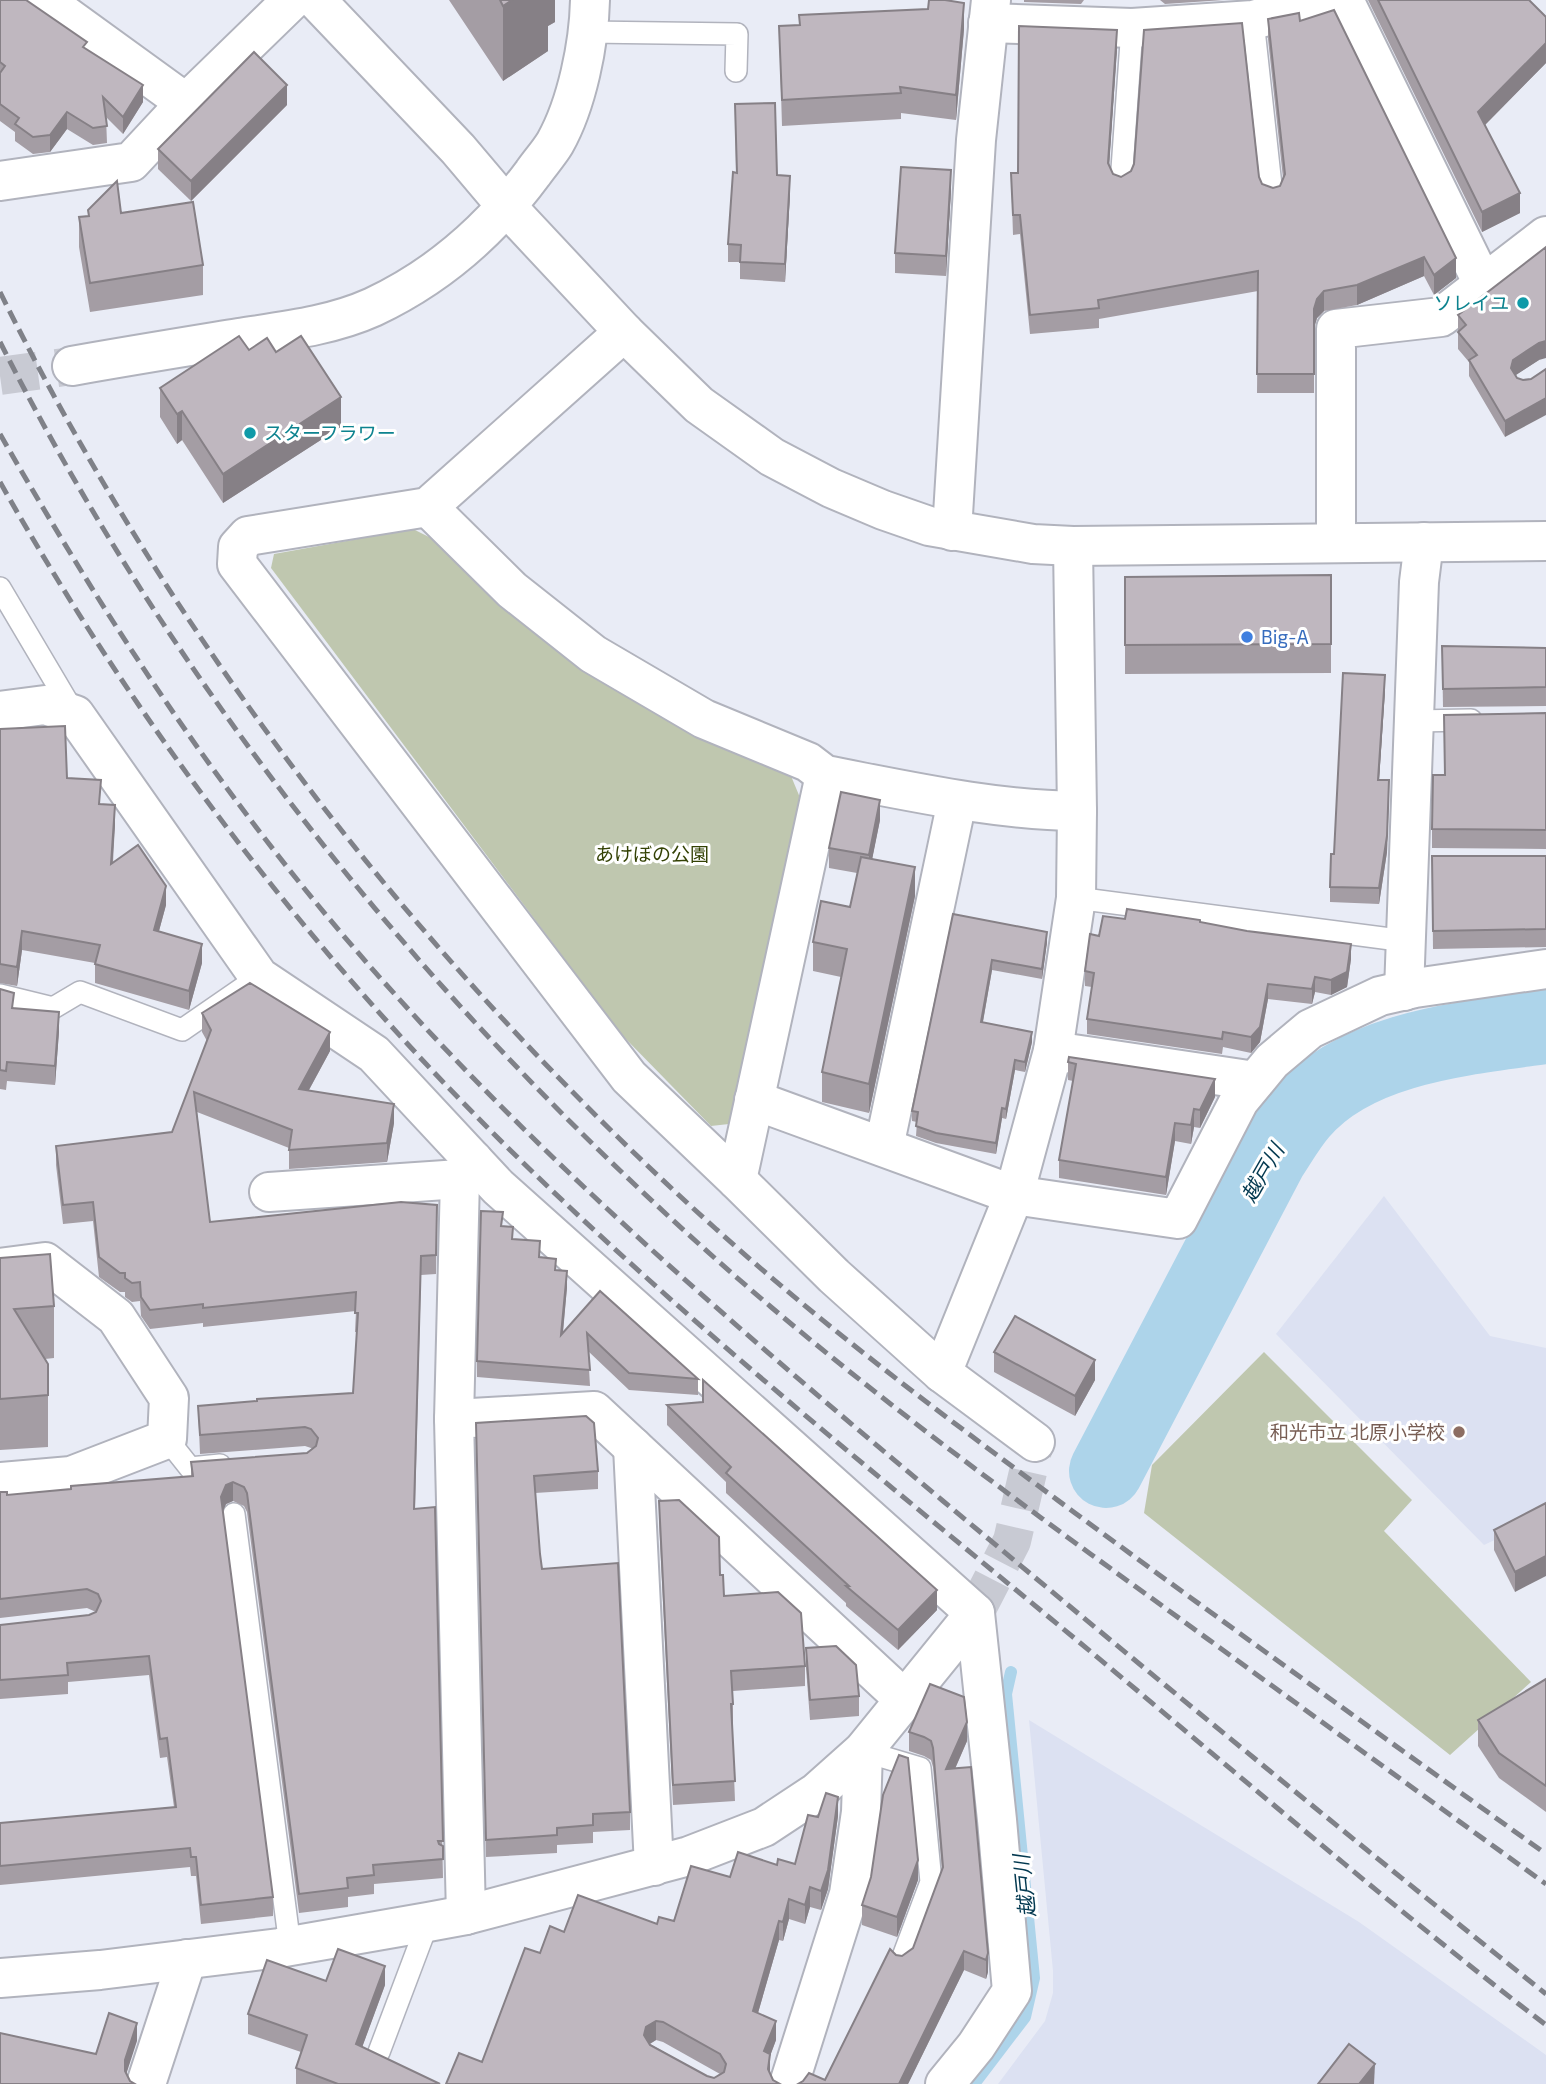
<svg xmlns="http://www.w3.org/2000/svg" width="1546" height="2084" viewBox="0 0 1546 2084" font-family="'Exo 2','Noto Sans JP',sans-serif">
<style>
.built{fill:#dce1f2}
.green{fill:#bfc7af}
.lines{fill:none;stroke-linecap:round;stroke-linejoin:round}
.stream{stroke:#add4ea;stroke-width:12}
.river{stroke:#add4ea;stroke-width:74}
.minor-tunnel{stroke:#c8cad3;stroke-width:38;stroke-dasharray:38 19;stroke-linecap:butt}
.tertiary-tunnel{stroke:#c8cad3;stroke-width:38;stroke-dasharray:38 19;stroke-linecap:butt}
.service-casing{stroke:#b1b3bd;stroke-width:24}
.minor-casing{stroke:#b1b3bd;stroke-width:42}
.tertiary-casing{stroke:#b1b3bd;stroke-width:42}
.service{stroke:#fff;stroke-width:21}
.minor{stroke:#fff;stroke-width:38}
.tertiary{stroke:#fff;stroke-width:38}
.rail{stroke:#7f8188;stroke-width:5;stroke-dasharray:14 7;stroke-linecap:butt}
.wall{fill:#a49da4;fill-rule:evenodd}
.shaded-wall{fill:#868086}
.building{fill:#bfb7bf;stroke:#868086;stroke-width:2;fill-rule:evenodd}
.culture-dot{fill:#0f9aa8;stroke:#fff;stroke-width:2.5}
.shop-dot{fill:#3f7fe0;stroke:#fff;stroke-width:2.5}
.education-dot{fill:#8d6e63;stroke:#fff;stroke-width:2.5}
.labels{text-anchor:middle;stroke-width:6;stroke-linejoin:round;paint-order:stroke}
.culture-label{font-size:19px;fill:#0d838f;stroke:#fff;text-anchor:end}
.shop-label{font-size:19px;fill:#366cbe;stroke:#fff;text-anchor:start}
.park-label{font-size:19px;fill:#334104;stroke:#fff}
.education-label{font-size:19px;fill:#785e54;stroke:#fff;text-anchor:end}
.water-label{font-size:21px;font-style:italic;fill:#033950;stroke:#fff}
</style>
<rect width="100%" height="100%" fill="#e9ecf6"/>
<!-- built -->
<g class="built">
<path d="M1384 1196 1490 1336 1546 1348V1516L1484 1545 1276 1334Z"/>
<path d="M1029 1720 1359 1922 1546 2055V2084H998L1045 2021 1053 1993V1971Z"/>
</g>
<!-- green -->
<g class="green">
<path d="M413 529 435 540 509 610 590 675 791 776 801 800 729 1124 711 1126 620 1033 271 568 274 554Z"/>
<path d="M1264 1352 1412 1500 1384 1531 1531 1682 1450 1755 1144 1513 1152 1465Z"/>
</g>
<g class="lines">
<!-- stream -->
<path class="stream" d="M974 2084 1025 2017 1034 1978 1006 1694 1011 1672"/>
<!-- river -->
<path class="river" d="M1106 1471 1270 1158C1280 1143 1289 1127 1301 1113 1356 1047 1467 1038 1546 1027"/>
<!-- minor-tunnel -->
<path class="minor-tunnel" d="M975 1613 1012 1541 1035 1442"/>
<!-- tertiary-tunnel -->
<path class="tertiary-tunnel" d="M0 376 72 366"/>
<!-- service casing -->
<g class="service-casing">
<g id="service">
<path d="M1253 20 1272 195"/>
<path d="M588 32 737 34 736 71"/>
<path d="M1121 183 1132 28"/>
<path d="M0 588 74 713"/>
<path d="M1414 721 1471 720"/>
<path d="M1076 898 1406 941"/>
<path d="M0 995 53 1008 80 992 182 1030 259 977"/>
<path d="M167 1439 190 1468 220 1465"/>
<path d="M234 1514 290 1946"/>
<path d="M863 1751 920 1768 931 1882 901 1962"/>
<path d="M379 2052 428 1922"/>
</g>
</g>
<!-- minor casing -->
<g class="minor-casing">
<g id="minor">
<path d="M44 0 186 103"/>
<path d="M1344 0 1483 284"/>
<path d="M988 23 1132 28 1253 20 1326 0"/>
<path d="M0 181 131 162 186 103 292 0"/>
<path d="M624 332 428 507 248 536 238 547 237 564 629 1077 737 1180 825 775"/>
<path d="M428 507 512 590 593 654 704 719 808 762 825 775C909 791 992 810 1077 811"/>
<path d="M952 531 976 140 991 0"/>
<path d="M1336 541V329L1441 317 1546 236"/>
<path d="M0 711 45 705 75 715 259 977 374 1054 498 1187 975 1613 997 1820 1012 1991 976 2046 945 2084"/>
<path d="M1404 991 1419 582 1424 542"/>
<path d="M1053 1051 1255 1081"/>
<path d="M754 1100 1014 1195 1178 1219 1239 1101 1272 1061 1310 1029 1380 996 1415 988 1546 969"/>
<path d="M884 1147 957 801"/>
<path d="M737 1180 834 1276 942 1373 1035 1442"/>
<path d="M269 1192 460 1179"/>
<path d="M0 1268 45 1262 116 1317 169 1398 167 1439 71 1476 0 1482"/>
<path d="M942 1373 1014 1195 1053 1051 1076 898 1077 811 1073 546"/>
<path d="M454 1419 460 1179 473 1160"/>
<path d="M633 1447 654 1866"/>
<path d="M466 1915 454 1419 594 1411 904 1699"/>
<path d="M146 2084 187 1959"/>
<path d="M789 2084 849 1894 861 1812 863 1751"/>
</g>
</g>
<!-- tertiary casing -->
<g class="tertiary-casing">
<g id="tertiary">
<path d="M316 0 458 149 507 207 624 332 699 405 772 457 831 488 883 510 929 526 1033 544 1073 546 1546 541"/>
<path d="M72 366C128 356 184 347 239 338 284 331 331 326 373 307 439 276 490 231 533 173 540 163 549 153 555 143 577 104 589 44 590 0"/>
<path d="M0 1978 100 1970 279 1948 428 1922 466 1915 689 1856 764 1827 817 1792 863 1751 975 1613"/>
</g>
</g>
<!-- service -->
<use href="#service" class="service"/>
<!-- minor -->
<use href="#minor" class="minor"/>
<!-- tertiary -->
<use href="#tertiary" class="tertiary"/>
<!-- rail -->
<g class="rail">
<path d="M0 292C175 646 422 965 716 1229 829 1331 952 1422 1075 1513 1231 1628 1389 1741 1546 1854"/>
<path d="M0 342C186 711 457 1040 771 1307 893 1410 1021 1504 1150 1597 1282 1693 1414 1789 1546 1884"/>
<path d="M0 434C95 600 195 756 317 904 503 1130 720 1314 943 1501 1142 1667 1343 1832 1546 1994"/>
<path d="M0 482C137 725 309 952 508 1148 679 1316 866 1466 1050 1618 1215 1754 1376 1895 1546 2025"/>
</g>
</g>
<!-- wall -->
<g class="wall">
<path d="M0 0 87 50 143 102 123 134 106 117 107 143 93 145 67 129 50 152 33 154 15 141V132L0 121Z"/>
<path d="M449 0H555V22L548 26V51L503 81Z"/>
<path d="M1024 0H1084L1081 4 1024 2Z"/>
<path d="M1160 0H1224L1165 4Z"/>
<path d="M1368 0H1529L1546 17V63L1485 125 1520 213 1482 232Z"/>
<path d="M799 15 964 29 956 120 901 113V119L782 126 779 26 799 25Z"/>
<path d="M1268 19 1300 21 1456 278 1434 295 1424 276 1357 305 1324 311 1317 318 1314 328V393H1257L1258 291 1099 319V328L1030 334 1020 234 1013 235 1011 173H1018L1117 49 1109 165 1113 174 1121 177H1259L1262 184 1273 188 1280 186 1283 178 1268 39Z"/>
<path d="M735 104 777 175 790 194 785 282 740 279V262H728V244L736 173Z"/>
<path d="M287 105 191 201 158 169V149Z"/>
<path d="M951 190 946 276 895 273V253Z"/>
<path d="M88 210 121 213 203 265V295L90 312 79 247V217L88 216Z"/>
<path d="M1458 315 1539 360 1515 375 1505 437 1469 376V362L1458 349Z"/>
<path d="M249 350 276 352 341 427 223 503 182 440 177 444 160 417V388Z"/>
<path d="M1331 575V673L1125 674V577Z"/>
<path d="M1442 646 1546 648V706L1443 707Z"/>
<path d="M1385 691 1379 780 1389 796 1387 852 1379 904 1330 902V887L1334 854Z"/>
<path d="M1546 713V849L1432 848V829L1444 775Z"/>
<path d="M0 729 101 804 115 824 113 863 166 905 159 931 202 963 189 1010 95 983V963L22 950 17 986 0 983Z"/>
<path d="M880 820 872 859 915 896 869 1113 822 1102V1072L841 977 813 971V942L850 907 857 873 829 868V848Z"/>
<path d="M1432 856H1546V947L1433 949Z"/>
<path d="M953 914 1047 942 1042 979 992 970 983 1022 1032 1042 1025 1072 1015 1070 1006 1119 1002 1118 996 1154 936 1143 916 1136 917 1122 912 1121V1111Z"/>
<path d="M1125 919 1200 922 1351 959 1347 987 1331 995 1315 992 1312 1004 1268 999 1260 1042 1251 1053 1223 1047 1222 1054 1087 1034V1019L1092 987 1085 986V971L1099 936Z"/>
<path d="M0 989 14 1008 59 1031 55 1085 7 1081 6 1090 0 1089Z"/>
<path d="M202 1013 330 1051 309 1090 394 1123 387 1162 289 1169V1148L197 1112 210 1222 437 1205 436 1274 421 1275 415 1509 435 1507 443 1878 374 1884V1894L348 1897V1907L299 1913 247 1512 244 1506 233 1501 226 1504 223 1511 273 1897V1916L201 1924 196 1876H191L190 1867 0 1885V1823L174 1807 167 1757 160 1758 149 1675 68 1682V1694L0 1699V1625L89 1615 96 1612 87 1608 0 1618V1492L7 1495 71 1489 191 1477V1462L307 1453 312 1449 311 1448 305 1446 200 1454 198 1406 353 1393 357 1332H355L356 1311 203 1327V1323L150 1329 141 1316 140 1301 132 1302 125 1297V1292H120L99 1277 93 1221 63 1224 56 1165V1146L172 1132 207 1041 202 1032Z"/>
<path d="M1068 1062 1215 1097 1200 1128 1194 1127 1191 1144 1175 1141 1166 1195 1059 1178V1160L1073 1081 1068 1080Z"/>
<path d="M503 1226 513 1239 556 1270 567 1287 563 1333 600 1291 698 1379V1395L629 1390 588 1351 590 1386 477 1377V1361Z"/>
<path d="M0 1258 54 1306V1358L45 1359 48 1364V1447L0 1450Z"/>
<path d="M994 1352 1095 1380 1075 1416 994 1372Z"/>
<path d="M667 1405 937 1610 898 1650 846 1606V1603L726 1493V1482L667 1425Z"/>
<path d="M476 1441 598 1471V1489L535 1493 540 1554 542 1569 630 1812V1830L593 1832V1843L557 1845V1853L486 1857Z"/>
<path d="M659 1501 720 1575 724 1596 805 1666V1686L733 1691V1724H732L735 1801 673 1805 659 1521Z"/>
<path d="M1546 1503 1515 1592 1494 1550V1530Z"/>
<path d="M806 1648 859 1696V1716L810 1720 806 1668Z"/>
<path d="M1546 1679V1812L1499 1778 1478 1746V1720Z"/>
<path d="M909 1732 967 1741 955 1769 988 1972 986 1979 964 1970 908 2084H798L825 2080 896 1955 902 1956 913 1948 942 1870 933 1767 931 1760 924 1756 909 1751Z"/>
<path d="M838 1816 828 1889 821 1910 810 1907 805 1924 789 1919 783 1941 779 1940 758 2013 776 2040 770 2056V2073L773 2080 780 2084 482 2062 540 1953 564 1932 657 1924 674 1921 730 1877 777 1865 795 1864 818 1817ZM656 2040 663 2042 720 2074 714 2078 707 2076 650 2044Z"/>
<path d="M871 1877 918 1880 897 1937 862 1925V1905Z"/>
<path d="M326 1981 385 1985 362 2047 440 2084H296V2068L301 2052 248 2034V2014Z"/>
</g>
<!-- shaded-wall -->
<g class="shaded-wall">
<path d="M512 0H555V22L548 26V51L503 81V6Z"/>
<path d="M964 3V29L956 120V95Z"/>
<path d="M1117 30V49L1108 182V163Z"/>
<path d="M1546 43V63L1478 132V112Z"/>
<path d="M143 85V102L123 134V117Z"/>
<path d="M287 85V105L191 201V181Z"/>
<path d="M67 112V129L50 152V135Z"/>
<path d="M951 170V190L946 276V256Z"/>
<path d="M790 176V194L785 282V264Z"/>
<path d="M1520 193V213L1482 232V212Z"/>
<path d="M1424 257V276L1357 305V285Z"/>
<path d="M1456 258V278L1434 295V275Z"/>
<path d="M1324 291V311L1317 318 1314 328V309L1317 299Z"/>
<path d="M1546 341V358L1539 360 1513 377 1511 368 1513 360 1539 343Z"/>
<path d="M341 397V427L223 503V474Z"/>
<path d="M1546 398V415L1505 437V421Z"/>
<path d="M182 411V440L177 444V414Z"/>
<path d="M1385 675V691L1378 796V780Z"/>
<path d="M1389 780 1387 852 1379 904V888Z"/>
<path d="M880 800V820L869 875V855Z"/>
<path d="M115 805V824L111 883V864Z"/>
<path d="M915 867V896L869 1113V1084Z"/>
<path d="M166 886V905L154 949V930Z"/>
<path d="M22 931V950L17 986V967Z"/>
<path d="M1047 932V942L1042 979V969Z"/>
<path d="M202 944V963L189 1010V991Z"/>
<path d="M1351 944V959L1347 987 1331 995V980Z"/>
<path d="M992 960V970L981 1032V1022Z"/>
<path d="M1315 977V992L1312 1004V989Z"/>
<path d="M1268 984V999L1260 1042 1251 1053V1037Z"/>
<path d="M59 1012V1031L55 1085V1066Z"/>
<path d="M330 1032V1051L299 1108V1089Z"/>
<path d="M1032 1032V1042L1025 1072V1062Z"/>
<path d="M1015 1060V1070L1006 1119V1109Z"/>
<path d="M1215 1079V1097L1200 1128V1110Z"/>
<path d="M394 1104V1123L387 1162V1143Z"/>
<path d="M1002 1108V1118L996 1154V1143Z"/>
<path d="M1194 1109V1127L1191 1144V1125Z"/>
<path d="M1175 1123V1141L1166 1195V1177Z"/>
<path d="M567 1271V1287L561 1351V1335Z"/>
<path d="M1095 1360V1380L1075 1416V1396Z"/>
<path d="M233 1482V1501L226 1504 221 1516V1497L226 1485Z"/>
<path d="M1546 1556V1576L1515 1592V1572Z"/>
<path d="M937 1590V1610L898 1650V1630Z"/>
<path d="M967 1722V1741L946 1789V1769Z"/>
<path d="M838 1797V1816L828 1889 821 1910V1891Z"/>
<path d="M918 1860V1880L897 1937V1917Z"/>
<path d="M810 1887V1907L805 1924V1905Z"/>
<path d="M789 1899V1919L783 1941V1922Z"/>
<path d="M779 1921V1940L753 2030V2011Z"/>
<path d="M964 1951V1970L908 2084H899Z"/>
<path d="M988 1953V1972L986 1979V1960Z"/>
<path d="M385 1966V1985L356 2064V2044Z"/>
<path d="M656 2021V2040L646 2046 644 2035 646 2027Z"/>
<path d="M776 2021V2040L770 2056V2073L768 2084 764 2051Z"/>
<path d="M137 2023V2041L125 2078V2060Z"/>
<path d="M1375 2064 1374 2084H1359Z"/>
</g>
<!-- building -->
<g class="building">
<path d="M0 0H26L87 42 83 47 143 85 123 117 103 97 107 126 93 128 67 112 50 135 33 137 15 124 19 118 0 104V73L5 66 0 62Z"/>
<path d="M500 0H512L503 6Z"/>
<path d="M929 0H945L964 3 956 95 900 87 901 93 782 100 779 26 800 25 799 15 928 9Z"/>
<path d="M1378 0H1529L1546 17V43L1478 112 1520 193 1482 212Z"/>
<path d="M1334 10 1456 258 1434 275 1424 257 1357 285 1324 291 1317 299 1314 309V374H1257L1258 271 1098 300 1099 308 1030 315 1020 215H1013L1011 173H1018L1019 26 1117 30 1108 163 1113 174 1121 177 1131 171 1134 164 1144 30 1242 23 1259 177 1262 184 1273 188 1280 186 1285 174 1268 19 1299 13 1300 21Z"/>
<path d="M254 52 287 85 191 181 158 149Z"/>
<path d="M775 103 777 175 790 176 785 264 740 262 741 245 728 244 733 172 737 173 735 104Z"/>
<path d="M901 167 951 170 946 256 895 253Z"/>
<path d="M117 181 121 213 193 202 203 265 90 283 79 217 89 216 88 210Z"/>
<path d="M1546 247V341L1539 343 1513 360 1511 368 1517 378 1523 380 1531 379 1546 369V398L1505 421 1469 360 1477 355 1458 332 1466 325 1458 315Z"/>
<path d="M239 336 249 350 267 338 276 352 301 336 341 397 223 474 182 411 177 414 160 388Z"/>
<path d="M1331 575V644L1125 645V577Z"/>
<path d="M1442 646 1546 648V687L1443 689Z"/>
<path d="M1343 673 1385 675 1378 780H1389L1387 836 1379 888 1330 887 1331 854H1334Z"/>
<path d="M1546 713V830L1432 829 1433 775H1445L1444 715Z"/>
<path d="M65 726 67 778 101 780 99 804 115 805 111 864 138 845 166 886 154 930 202 944 189 991 95 964 100 945 22 931 17 967 0 964V729Z"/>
<path d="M841 792 880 800 869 855 829 848Z"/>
<path d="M1432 856H1546V929L1433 931Z"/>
<path d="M861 857 915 867 869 1084 822 1072 847 949 813 942 821 901 850 907Z"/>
<path d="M1127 909 1200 920V922L1247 931 1351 944 1347 972 1331 980 1315 977 1312 989 1268 984 1260 1027 1251 1037 1223 1032 1222 1039 1087 1019 1094 973 1085 971 1090 934 1099 936 1103 916 1125 919Z"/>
<path d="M953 914 1047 932 1042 969 992 960 981 1022 1032 1032 1025 1062 1015 1060 1006 1109 1002 1108 996 1143 936 1133 916 1126 918 1112 912 1111Z"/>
<path d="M250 983 330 1032 299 1089 394 1104 387 1143 289 1150 292 1130 194 1092 210 1222 401 1202 437 1205 436 1255 421 1256 414 1509 435 1507 443 1841H438L439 1844 443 1846V1859L373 1865 374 1875 347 1878 348 1888 299 1894 247 1493 244 1487 233 1482 226 1485 221 1497 273 1897 201 1905 196 1857H191L190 1848 0 1866V1823L176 1807 167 1738 160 1739 149 1656 67 1663 68 1675 0 1680V1625L89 1615 96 1612 101 1601 98 1594 87 1589 0 1599V1492H7V1495L71 1489V1486L193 1476 191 1462 307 1453 316 1446 318 1438 311 1429 305 1427 200 1435 198 1406 257 1401V1399L353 1393 358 1313H355L356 1292 203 1308V1304L150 1310 141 1297 140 1282 132 1283 125 1278V1273H120L99 1257 93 1202 63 1205 56 1146 172 1132 211 1030 202 1013Z"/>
<path d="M0 989 14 993 12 1008 59 1012 55 1066 7 1062 6 1071 0 1070Z"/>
<path d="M1069 1057 1215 1079 1200 1110 1194 1109 1191 1125 1175 1123 1166 1177 1059 1160 1076 1064 1068 1062Z"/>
<path d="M481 1211 503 1212 501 1226 513 1227 512 1239 540 1241 539 1257 556 1259 555 1270 567 1271 561 1335 600 1291 698 1379 629 1373 587 1333 590 1370 477 1361Z"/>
<path d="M50 1254 54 1306 14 1309 48 1364V1395L0 1399V1258Z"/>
<path d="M1015 1316 1095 1360 1075 1396 994 1352Z"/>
<path d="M703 1380 937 1590 898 1630 846 1586H849L726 1473 731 1467 667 1405 703 1402Z"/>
<path d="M586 1416 594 1423 598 1471 534 1476 540 1554 542 1569 618 1563 630 1812 593 1814V1825L557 1828V1835L486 1840 476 1423Z"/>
<path d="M679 1500 719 1537 720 1575H723L724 1596 778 1592 801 1613 805 1666 731 1671 733 1704H731L735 1781 673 1785 659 1501Z"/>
<path d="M1546 1503V1556L1515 1572 1494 1530Z"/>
<path d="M836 1646 856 1665 859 1696 810 1700 806 1648Z"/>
<path d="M1546 1679V1786L1499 1753 1478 1720Z"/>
<path d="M930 1684 964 1697 967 1722 946 1769 971 1767 988 1953 986 1960 964 1951 899 2084H798L803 2081 809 2073 825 2080 890 1949 896 1955 902 1956 913 1948 943 1867 933 1748 931 1741 924 1737 909 1732Z"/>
<path d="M899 1755 908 1758 918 1860 897 1917 862 1905 871 1877 883 1795Z"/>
<path d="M826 1793 838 1797 828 1870 821 1891 810 1887 805 1905 789 1899 783 1922 779 1921 753 2011 776 2021 764 2051 770 2054 768 2069 773 2080 780 2084H446L459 2053 482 2062 525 1948 540 1953 550 1926 564 1932 578 1895 657 1924 659 1917 674 1921 691 1866 730 1877 738 1852 777 1865 778 1859 795 1864 808 1815 818 1817ZM656 2021 663 2022 720 2054 726 2064 724 2072 714 2078 707 2076 650 2045 644 2035 646 2027Z"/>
<path d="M338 1949 385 1966 356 2044 440 2084H338L296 2068 307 2035 248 2014 267 1960 326 1981Z"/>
<path d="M109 2013 137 2023 125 2060V2071L130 2081 135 2084H0V2033L96 2054Z"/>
<path d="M1349 2044 1375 2064 1359 2084H1318Z"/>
</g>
<!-- markers -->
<g class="culture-dot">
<circle cx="1523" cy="303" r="7"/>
<circle cx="250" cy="433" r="7"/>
</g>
<circle class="shop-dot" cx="1247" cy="637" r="7"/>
<circle class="education-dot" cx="1459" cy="1432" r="7"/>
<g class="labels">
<!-- culture labels -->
<g class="culture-label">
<text x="1509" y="310">ソレイユ</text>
<text x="264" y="440" text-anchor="start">スターフラワー</text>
</g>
<!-- shop labels -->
<g class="shop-label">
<text x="1261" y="644">Big-A</text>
</g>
<!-- park labels -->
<g class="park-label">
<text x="652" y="861">あけぼの公園</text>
</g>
<!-- education labels -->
<g class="education-label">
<text x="1445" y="1439">和光市立 北原小学校</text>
</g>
<!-- water labels -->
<g class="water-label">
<text transform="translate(1263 1173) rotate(-60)" y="7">越戸川</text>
<text transform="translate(1025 1886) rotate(-96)" y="7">越戸川</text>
</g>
</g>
</svg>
